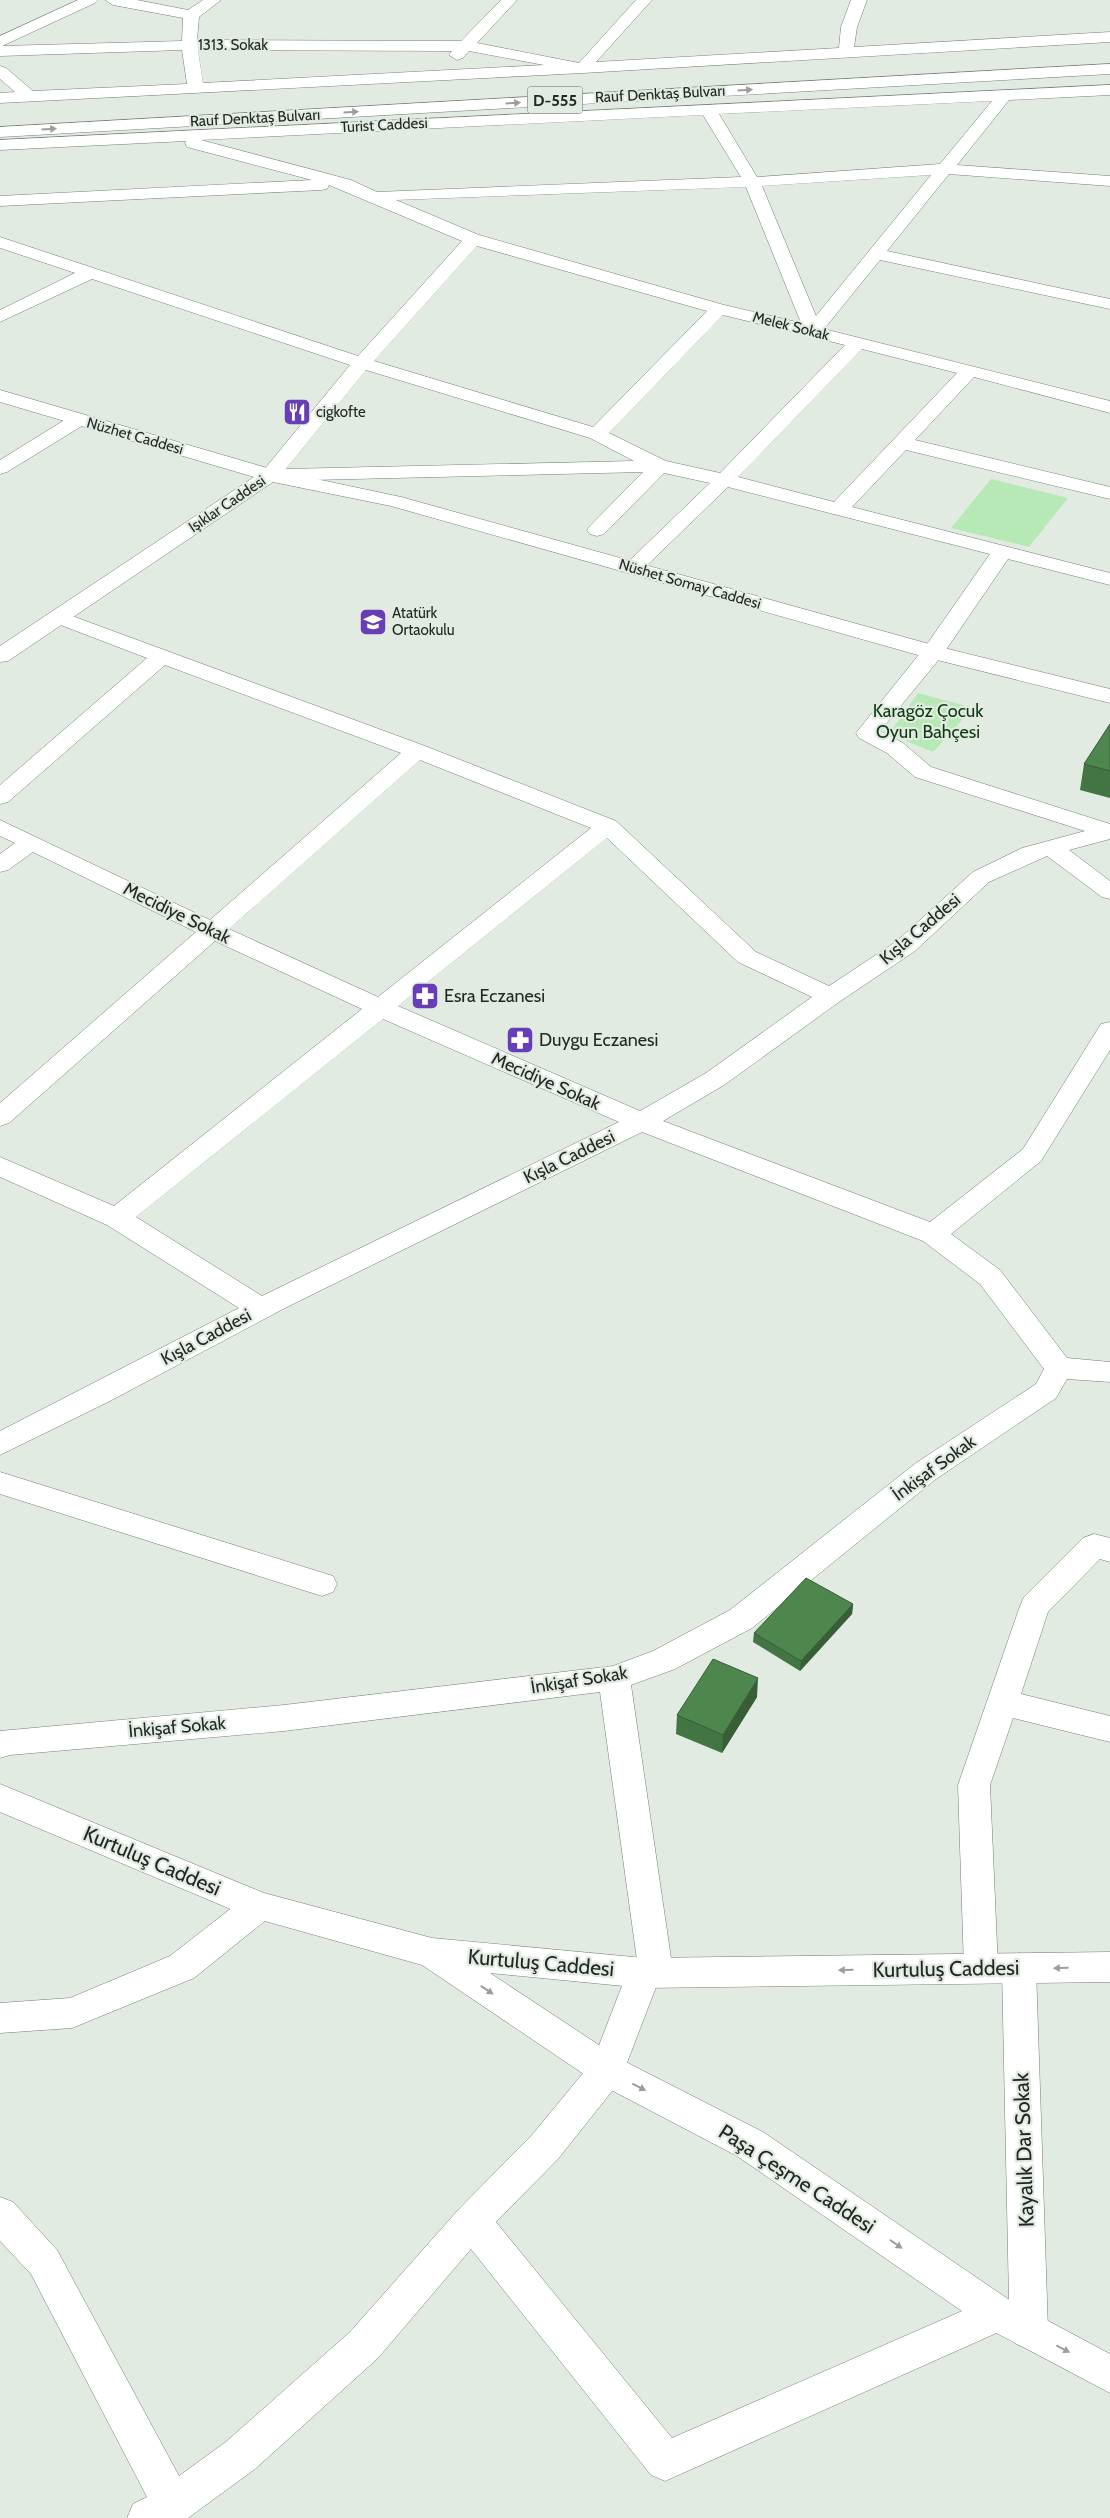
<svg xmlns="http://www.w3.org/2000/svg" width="1110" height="2518" viewBox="0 0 1110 2518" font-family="Cabin,sans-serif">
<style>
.green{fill:#b6e9b5}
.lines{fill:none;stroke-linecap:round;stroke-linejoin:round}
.street-casing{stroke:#757e74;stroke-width:1}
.secondary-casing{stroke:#757e74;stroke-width:1}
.highway-casing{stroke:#757e74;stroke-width:1}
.street{fill:#fff;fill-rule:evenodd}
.secondary{fill:#fff;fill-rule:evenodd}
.highway{fill:#fff;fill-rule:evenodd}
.wall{fill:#437443}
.shaded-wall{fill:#375e37}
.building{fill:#4e874e;stroke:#375e37}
.oneway{fill:#9c9e9c}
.labels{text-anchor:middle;stroke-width:4.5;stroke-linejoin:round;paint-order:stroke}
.far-street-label{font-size:15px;fill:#232723;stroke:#e1ebe1}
.far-poi-label{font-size:15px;fill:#232723;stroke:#e1ebe1;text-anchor:start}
.shield{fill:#e1ebe1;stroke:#5c625c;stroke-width:1}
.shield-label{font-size:16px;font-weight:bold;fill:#232723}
.park-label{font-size:18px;fill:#0f3911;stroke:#e1ebe1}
.street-label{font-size:18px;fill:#232723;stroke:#e1ebe1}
.poi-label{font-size:18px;fill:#232723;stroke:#e1ebe1;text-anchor:start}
.near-street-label{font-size:21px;fill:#232723;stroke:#e1ebe1}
</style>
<rect width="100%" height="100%" fill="#e1ebe1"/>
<!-- green -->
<g class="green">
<path d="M991 479 1068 498 1029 547 951 528Z"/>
<path d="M918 693 973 708 933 752 889 734Z"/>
</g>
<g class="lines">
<!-- street casing -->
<g class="street-casing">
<g id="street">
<path d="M78 0H98L95 3 2 46 182 41 183 18 113 5 105 0H137L188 10 203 0H221L199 17 197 40 461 41 501 0H517L477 43 579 63 636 0H652L596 62 839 48 841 27 851 0H867L857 27 854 47 1110 32V42L583 73 0 103V93L15 92 0 79V66L6 68 33 91 187 84 182 50 0 56V36ZM198 50 452 51 449 55 457 60 463 58 469 51 544 65 203 83Z"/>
<path d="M1110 85V95L1009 100 957 165 1110 176V186L949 174 887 251 1110 299V309L880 260 824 329 1110 401V413L974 377 915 440 1110 487V499L906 450 852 507 1110 573V585L1008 559 941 657 880 731 903 743 931 767 1110 824V839L1069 850 1110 881V899L1102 897 1047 856 989 882 915 951 839 1002 724 1085 663 1121 930 1222 1023 1149 1101 1024 1110 1022V1050L1041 1161 951 1234 1000 1270 1067 1358 1110 1362V1382L1067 1379 1056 1398 936 1479 752 1628 675 1669 631 1685 673 1972 668 1983 656 1987 620 2081 558 2159 496 2222 672 2438 985 2301 998 2296 1009 2300 1002 1968 1007 1957 1019 1953 1031 1957 1036 1968 1048 2331 1042 2344 1029 2349 1016 2344 1010 2327 665 2481 651 2475 471 2249 378 2358 255 2469 188 2518H127L133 2504 147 2497 31 2274 0 2241V2197L13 2202 57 2250 179 2476 227 2441 350 2332 459 2209 532 2135 593 2061 627 1973 632 1962 637 1960 600 1692 284 1731 10 1755 0 1758V1731L284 1705 613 1666 653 1651 730 1610 916 1463 1036 1384 1044 1369 980 1284 923 1241 642 1132 285 1308 108 1402 0 1455V1431L239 1308 107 1225 0 1177V1157L114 1206 362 1009 215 941 9 1123 0 1126V1103L196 932 33 852 8 870 0 872V854L15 843 0 836V820L210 920 401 753 165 665 8 802 0 804V785L147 658 50 621 46 617 50 613 57 611 64 613 425 746 616 821 756 952 829 986 897 941 973 872 1022 848 1085 831 915 777 887 753 859 738 856 733 925 647 990 554 728 487 640 572 633 574 626 572 623 568 626 564 710 483 664 473 604 534 597 536 590 534 587 530 590 526 643 472 270 481 263 479 260 475 263 471 350 365 92 279 0 322V310L75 273 0 248V237L358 356 462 241 329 185 327 189 321 190 0 206V196L312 180 187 147 185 143 186 141 0 150V140ZM992 101 940 164 757 177 719 114ZM703 115 741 177 377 192 351 180 201 140ZM931 175 816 316 762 186ZM746 187 801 323 724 305 479 235 396 200ZM477 246 707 311 593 427 374 361ZM723 315 845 345 720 473 666 461 609 433ZM862 349 957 373 834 502 738 477ZM366 370 590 438 634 461 286 469ZM420 760 591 828 378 997 229 929ZM607 838 738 962 812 997 706 1073 640 1111 398 1006ZM383 1019 619 1122 262 1296 136 1217Z"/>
<path d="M78 414 85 416 88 420 85 424 7 472 0 474V460L71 416Z"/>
<path d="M0 1472 333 1576 337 1584 333 1592 322 1596 0 1494Z"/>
<path d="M1094 1534 1110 1538V1562L1100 1559 1048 1612 1021 1694 1110 1716V1742L1013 1718 990 1785 998 1968 993 1979 981 1983 969 1979 964 1968 958 1785 1020 1606 1024 1597 1083 1538Z"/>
<path d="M259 1892 271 1896 276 1906 271 1916 194 1978 72 2028 0 2033V2003L70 1998 170 1956 247 1896Z"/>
</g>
</g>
<!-- secondary casing -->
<g class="secondary-casing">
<g id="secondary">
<path d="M0 390 274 470 401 497 940 647 1110 689V703L925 657 391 506 273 482 8 661 0 662V646L254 477 0 402Z"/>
<path d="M0 1784 264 1893 432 1938 644 1958 1110 1952V1982L644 1988 490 1973 620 2059 763 2132 1011 2301 1110 2354V2393L985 2327 737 2156 594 2081 422 1965 247 1916 0 1812Z"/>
</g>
</g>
<!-- highway casing -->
<g class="highway-casing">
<path id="highway" d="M1110 64V74L0 137V127Z"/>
</g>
<!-- street -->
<use href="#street" class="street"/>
<!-- secondary -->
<use href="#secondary" class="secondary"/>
<!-- highway -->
<use href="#highway" class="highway"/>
</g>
<!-- wall -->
<g class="wall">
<path d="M1110 724V798L1080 790 1084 764Z"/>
<path d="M853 1604 852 1614 800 1671 753 1642 754 1633Z"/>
<path d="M757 1697 722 1753 676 1734 677 1715Z"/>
</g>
<!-- shaded-wall -->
<g class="shaded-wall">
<path d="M853 1604 852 1614 800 1671 801 1661Z"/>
<path d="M758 1678 757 1697 722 1753 723 1735Z"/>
</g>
<!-- building -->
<g class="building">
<path d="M1110 724V771L1084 764Z"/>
<path d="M806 1578 853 1604 801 1661 754 1633Z"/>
<path d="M713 1659 758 1678 723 1735 677 1715Z"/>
</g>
<!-- one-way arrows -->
<defs><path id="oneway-solid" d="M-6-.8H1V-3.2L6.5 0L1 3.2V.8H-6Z" transform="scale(1.25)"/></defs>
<g class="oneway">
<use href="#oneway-solid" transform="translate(745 90) rotate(-3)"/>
<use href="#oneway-solid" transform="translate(513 103) rotate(-3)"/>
<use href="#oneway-solid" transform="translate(351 112) rotate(-3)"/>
<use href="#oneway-solid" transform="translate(49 129) rotate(-3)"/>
<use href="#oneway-solid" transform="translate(1061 1968) rotate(179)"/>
<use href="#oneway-solid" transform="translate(846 1970) rotate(179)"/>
<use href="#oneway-solid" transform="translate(487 1990) rotate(34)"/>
<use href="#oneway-solid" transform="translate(639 2087) rotate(27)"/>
<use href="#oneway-solid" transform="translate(896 2244) rotate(35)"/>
<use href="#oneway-solid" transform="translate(1063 2349) rotate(28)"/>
</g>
<!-- icons -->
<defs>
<g id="restaurant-square" transform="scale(1.4375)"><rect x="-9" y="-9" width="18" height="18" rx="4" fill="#673eb6" stroke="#e1ebe1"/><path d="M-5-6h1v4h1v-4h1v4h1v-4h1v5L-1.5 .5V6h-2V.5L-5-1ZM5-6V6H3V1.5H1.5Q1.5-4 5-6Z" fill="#fff"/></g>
<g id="school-square" transform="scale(1.4375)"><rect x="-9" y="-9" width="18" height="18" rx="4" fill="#673eb6" stroke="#e1ebe1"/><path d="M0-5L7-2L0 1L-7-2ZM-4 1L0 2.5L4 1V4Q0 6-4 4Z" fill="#fff"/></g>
<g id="pharmacy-square" transform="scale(1.4375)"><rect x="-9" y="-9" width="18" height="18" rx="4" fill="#673eb6" stroke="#e1ebe1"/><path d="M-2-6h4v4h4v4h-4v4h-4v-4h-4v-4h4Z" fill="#fff"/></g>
</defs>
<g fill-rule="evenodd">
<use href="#restaurant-square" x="297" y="412"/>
<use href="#school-square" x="373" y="622"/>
<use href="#pharmacy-square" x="425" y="996"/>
<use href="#pharmacy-square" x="520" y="1040"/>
</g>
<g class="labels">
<!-- far-street labels -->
<g class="far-street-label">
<text x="233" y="50">1313. Sokak</text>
<text transform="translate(660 94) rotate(-3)" y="5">Rauf Denktaş Bulvarı</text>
<text transform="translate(255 118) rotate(-3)" y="5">Rauf Denktaş Bulvarı</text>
<text transform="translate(384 125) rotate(-3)" y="5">Turist Caddesi</text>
<text transform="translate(791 326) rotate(14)" y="5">Melek Sokak</text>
<text transform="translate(135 436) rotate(16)" y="5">Nüzhet Caddesi</text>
<text transform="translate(227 504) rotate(-34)" y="5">Işıklar Caddesi</text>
<text transform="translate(690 584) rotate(16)" y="5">Nüshet Somay Caddesi</text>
</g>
<!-- far-poi labels -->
<g class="far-poi-label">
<text x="316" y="417">cigkofte</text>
<text x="392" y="618">Atatürk<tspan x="392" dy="17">Ortaokulu</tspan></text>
</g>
<!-- shield labels -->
<rect class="shield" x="527.5" y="86.5" width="55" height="27" rx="4"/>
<g class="shield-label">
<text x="555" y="106">D-555</text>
</g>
<!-- park labels -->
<g class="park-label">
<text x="928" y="717">Karagöz Çocuk<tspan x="928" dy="21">Oyun Bahçesi</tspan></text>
</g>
<!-- street labels -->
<g class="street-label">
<text transform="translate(177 913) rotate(26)" y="6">Mecidiye Sokak</text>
<text transform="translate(920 929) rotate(-40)" y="6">Kışla Caddesi</text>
<text transform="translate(546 1081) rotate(24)" y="6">Mecidiye Sokak</text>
<text transform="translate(569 1157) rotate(-26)" y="6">Kışla Caddesi</text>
<text transform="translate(206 1337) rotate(-28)" y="6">Kışla Caddesi</text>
<text transform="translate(934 1468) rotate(-36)" y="6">İnkişaf Sokak</text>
<text transform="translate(579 1680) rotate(-9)" y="6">İnkişaf Sokak</text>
<text transform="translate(177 1727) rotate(-5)" y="6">İnkişaf Sokak</text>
</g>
<!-- poi labels -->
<g class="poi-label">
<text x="444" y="1002">Esra Eczanesi</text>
<text x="539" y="1046">Duygu Eczanesi</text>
</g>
<!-- near-street labels -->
<g class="near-street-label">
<text transform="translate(152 1861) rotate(23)" y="7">Kurtuluş Caddesi</text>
<text transform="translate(541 1963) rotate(5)" y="7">Kurtuluş Caddesi</text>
<text transform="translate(946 1969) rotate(-1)" y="7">Kurtuluş Caddesi</text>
<text transform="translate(1024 2150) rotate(-92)" y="7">Kayalık Dar Sokak</text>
<text transform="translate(797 2179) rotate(33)" y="7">Paşa Çeşme Caddesi</text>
</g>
</g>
</svg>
